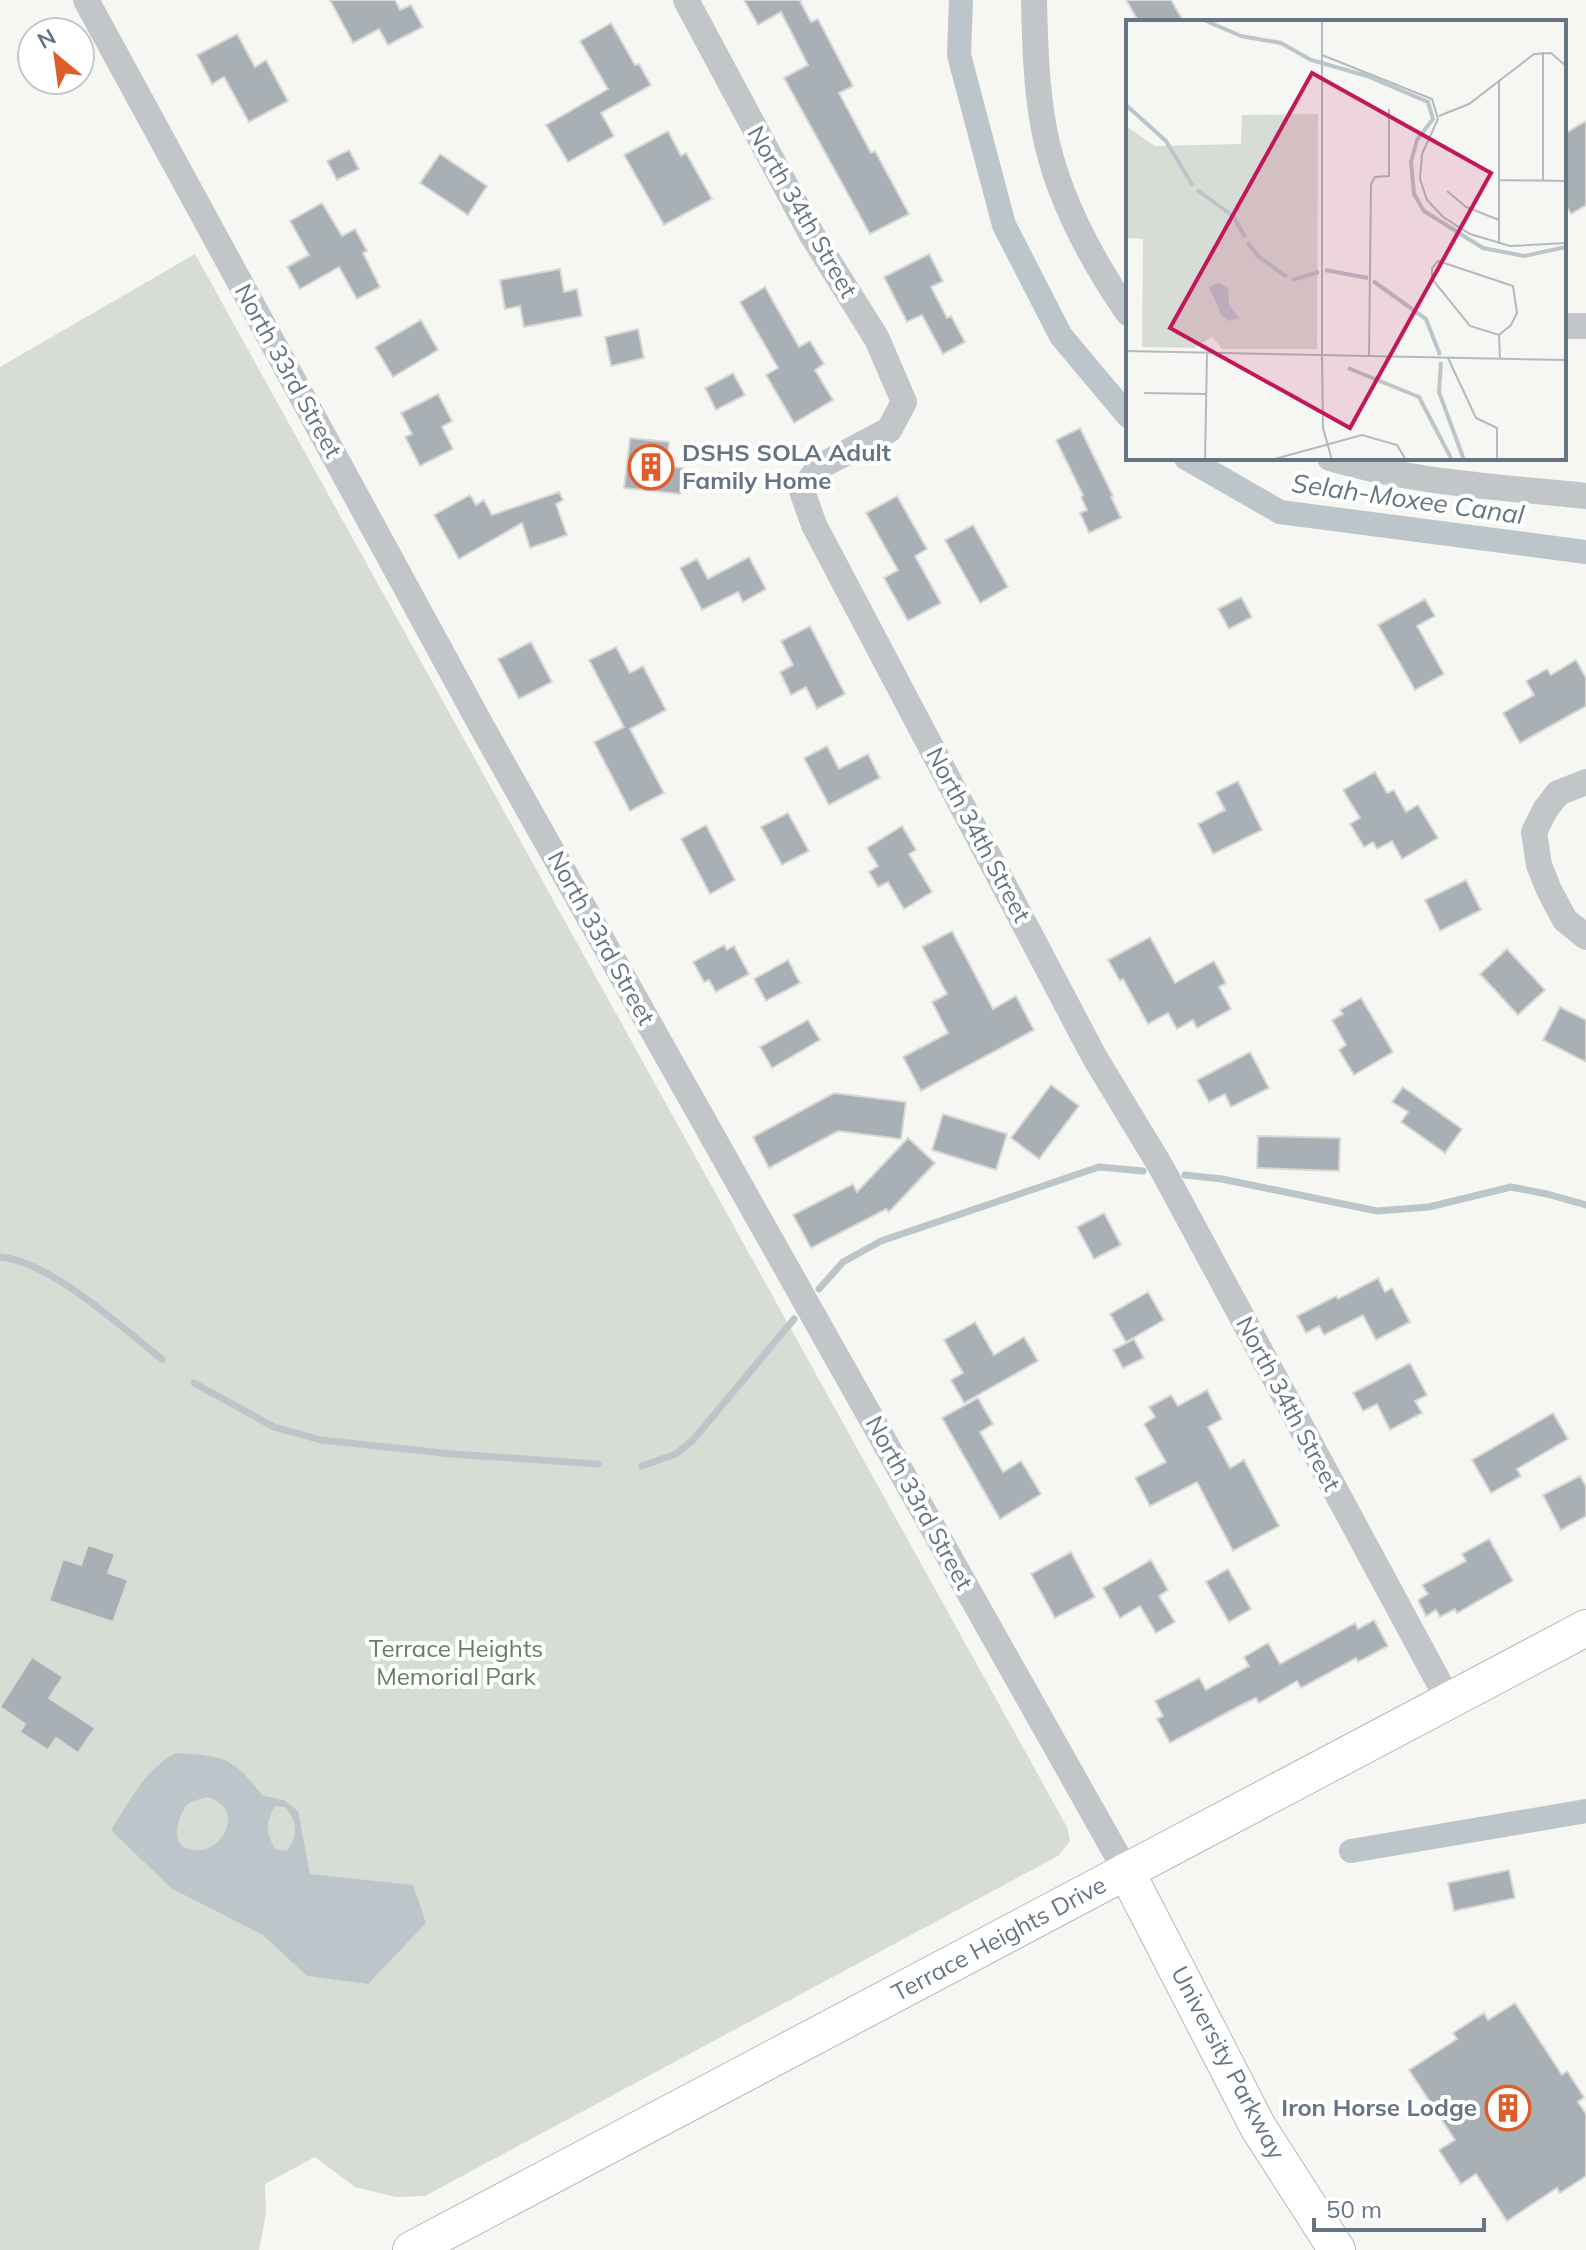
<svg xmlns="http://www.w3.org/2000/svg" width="1586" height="2250" viewBox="0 0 1586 2250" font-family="Mulish,sans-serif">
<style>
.green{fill:#d7ddd4}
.water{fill:#bbc5ca;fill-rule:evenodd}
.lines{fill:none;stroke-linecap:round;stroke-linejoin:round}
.stream{stroke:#bbc5ca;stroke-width:7}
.canal{stroke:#bbc5ca;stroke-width:24}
.building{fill:#a9b0b5;stroke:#d8d8d6;stroke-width:2}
.secondary-casing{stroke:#b4b9bd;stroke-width:38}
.street{stroke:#c2c6c9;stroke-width:26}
.secondary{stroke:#fff;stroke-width:36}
.labels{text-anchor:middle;stroke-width:8;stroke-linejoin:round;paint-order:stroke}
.street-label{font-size:24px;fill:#667583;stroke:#fff}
.poi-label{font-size:24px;font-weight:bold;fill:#667583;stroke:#fff;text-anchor:start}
.park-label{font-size:24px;fill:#687b65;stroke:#fff}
.water-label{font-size:26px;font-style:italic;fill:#62777f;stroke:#fff}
.inset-river{fill:none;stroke:#bbc5ca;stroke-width:4}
.inset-road{fill:none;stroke:#b3babf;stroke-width:2}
.view{fill:#c2185b;fill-opacity:0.15;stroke:#c2185b;stroke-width:4}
.inset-edge{fill:none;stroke:#667583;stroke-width:4}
</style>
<rect width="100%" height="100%" fill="#f6f6f3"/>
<!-- green -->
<path class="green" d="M195 254 1067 1827 1070 1841 1058 1856 425 2196 396 2197 355 2187 315 2157 265 2184 266 2214 259 2250H0V367Z"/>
<!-- water -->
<path class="water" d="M176 1753C226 1756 232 1757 263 1796L284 1800 298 1811 310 1874 413 1885 426 1923 368 1984 307 1976 263 1935 171 1888 111 1830C130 1801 145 1769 176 1753ZM208 1797C250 1810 218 1864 184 1847 171 1840 179 1815 186 1806 191 1800 201 1799 208 1797ZM275 1806 285 1807C297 1820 299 1836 287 1851L275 1849C266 1832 265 1824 275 1806Z"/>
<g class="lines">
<!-- stream -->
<g class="stream">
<path d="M1185 1175 1222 1179 1377 1211 1429 1207 1511 1187 1547 1194 1586 1205"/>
<path d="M0 1257C52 1262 121 1327 162 1359"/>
<path d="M819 1289 843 1262 881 1241 1099 1167 1143 1171"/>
<path d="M194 1383 274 1427 321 1440 452 1454 598 1464"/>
<path d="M642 1466 676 1454 693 1440 794 1319"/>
</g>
<!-- canal -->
<g class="canal">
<path d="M961 0 959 55 1004 225 1061 336 1128 416"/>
<path d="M1186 458 1280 512 1586 552"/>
<path d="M1351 1851 1586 1811"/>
</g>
</g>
<!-- building -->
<g class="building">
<path d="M330 0H395L400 10 411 5 423 27 388 45 379 29 353 43Z"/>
<path d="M744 0H802L800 1 811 22 818 19 853 86 839 93 871 153 875 151 909 214 870 234 784 78 808 65 781 12 758 25Z"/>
<path d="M1126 0H1171L1184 22H1139Z"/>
<path d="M611 23 635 65 639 64 651 85 601 113 614 136 568 162 546 125 608 89 580 41Z"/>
<path d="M237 34 255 67 266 60 288 101 249 122 224 77 212 84 197 55Z"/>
<path d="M1586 121V205L1571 214 1564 202V134Z"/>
<path d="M668 131 681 156 686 153 712 199 664 225 624 155Z"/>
<path d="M349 150 359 169 337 180 327 161Z"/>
<path d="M440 154 487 186 468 215 420 183Z"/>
<path d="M322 203 342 236 355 229 367 251 363 253 380 287 357 299 339 267 300 289 287 267 309 255 290 221Z"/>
<path d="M929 254 943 281 931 287 947 318 951 316 965 342 943 354 922 315 907 322 884 277Z"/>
<path d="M560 269 564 292 577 289 582 316 524 327 520 306 505 309 500 280Z"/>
<path d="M765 287 799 347 810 341 824 364 815 370 833 400 794 423 766 375 778 368 740 302Z"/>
<path d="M421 320 438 350 393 377 375 347Z"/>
<path d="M638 329 644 358 611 366 605 337Z"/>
<path d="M733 373 745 395 716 410 705 388Z"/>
<path d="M438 394 452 421 442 427 453 449 420 466 405 437 412 434 401 413Z"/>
<path d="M1080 428 1113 496 1111 497 1121 518 1089 533 1080 513 1087 510 1081 497 1083 495 1056 440Z"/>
<path d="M630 438 669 442 667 466 683 468 680 494 624 488Z"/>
<path d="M559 492 563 500 556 504 567 535 530 548 522 523 459 559 434 515 470 495 476 505 484 500 492 515Z"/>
<path d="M897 496 927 549 915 556 941 603 908 621 884 578 898 570 866 513Z"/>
<path d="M973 525 1008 587 980 603 945 540Z"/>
<path d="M749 557 766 589 743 602 738 592 702 610 680 568 697 559 708 579Z"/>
<path d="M1241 597 1252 617 1229 629 1218 609Z"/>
<path d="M1425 599 1435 616 1417 626 1444 674 1415 690 1378 625Z"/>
<path d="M810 626 845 694 817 709 806 687 791 695 780 672 793 665 781 641Z"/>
<path d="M531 642 552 682 519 699 498 659Z"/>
<path d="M616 647 630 673 643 666 666 710 630 729 664 793 630 811 594 742 624 727 589 660Z"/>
<path d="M1576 660 1586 678V706L1520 743 1503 713 1534 695 1526 681 1547 669 1551 675Z"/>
<path d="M827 746 839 769 868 754 880 778 829 805 804 758Z"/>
<path d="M1375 772 1387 793 1394 790 1406 812 1418 805 1438 838 1402 859 1392 841 1377 849 1373 842 1364 847 1350 824 1360 818 1343 790Z"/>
<path d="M1238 781 1262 830 1213 854 1198 824 1225 810 1216 792Z"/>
<path d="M788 813 809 851 782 865 761 827Z"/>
<path d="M706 825 735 880 710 894 681 839Z"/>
<path d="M902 826 916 850 909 854 932 892 904 909 888 882 878 887 869 872 878 866 867 848Z"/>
<path d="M1466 880 1481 910 1440 931 1425 900Z"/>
<path d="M952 931 993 1009 1016 996 1034 1030 921 1091 903 1057 948 1033 932 1002 947 994 922 947Z"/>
<path d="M1150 937 1175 983 1214 961 1226 983 1219 987 1231 1009 1197 1028 1193 1020 1177 1029 1168 1013 1148 1024 1123 979 1120 981 1108 960Z"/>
<path d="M724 945 727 950 734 946 749 974 716 992 709 980 704 982 693 962Z"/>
<path d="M1507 949 1545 990 1518 1015 1480 974Z"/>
<path d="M788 960 800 983 766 1001 754 979Z"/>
<path d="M1361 998 1393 1052 1354 1075 1339 1050 1346 1045 1332 1020 1343 1014 1340 1010Z"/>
<path d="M1560 1007 1586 1020V1062L1543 1040Z"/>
<path d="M808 1020 820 1040 772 1068 760 1047Z"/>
<path d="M1250 1052 1269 1088 1231 1107 1225 1094 1209 1102 1197 1080Z"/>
<path d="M1051 1085 1079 1106 1039 1159 1011 1138Z"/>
<path d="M1403 1087 1462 1129 1445 1153 1401 1122 1408 1112 1392 1102Z"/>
<path d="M834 1093 906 1102 901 1139 838 1131 769 1168 753 1137Z"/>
<path d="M943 1114 1007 1134 996 1170 932 1150Z"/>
<path d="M1258 1136 1340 1138 1339 1171 1257 1168Z"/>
<path d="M908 1138 935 1163 889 1212 886 1209 811 1248 793 1215 853 1184 857 1192Z"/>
<path d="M1104 1213 1121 1245 1094 1259 1077 1227Z"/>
<path d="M1378 1278 1385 1292 1392 1288 1410 1322 1376 1340 1363 1315 1324 1335 1319 1326 1306 1333 1297 1316 1336 1296 1338 1299Z"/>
<path d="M1148 1292 1164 1320 1126 1342 1110 1314Z"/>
<path d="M975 1322 994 1355 1024 1337 1038 1361 964 1403 951 1380 963 1373 944 1340Z"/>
<path d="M1134 1339 1144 1358 1123 1368 1113 1350Z"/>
<path d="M1410 1363 1427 1395 1415 1401 1422 1413 1390 1430 1377 1404 1363 1411 1353 1393Z"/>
<path d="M1207 1390 1222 1419 1208 1427 1230 1468 1244 1460 1279 1526 1233 1551 1197 1482 1150 1506 1135 1478 1166 1462 1144 1424 1155 1417 1149 1407 1171 1395 1178 1406Z"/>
<path d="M978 1398 993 1424 980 1432 1003 1472 1021 1461 1041 1494 1000 1519 942 1418Z"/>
<path d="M1553 1413 1568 1439 1517 1469 1521 1476 1491 1493 1472 1460Z"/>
<path d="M1580 1476 1586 1487V1516L1561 1530 1543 1495Z"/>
<path d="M1489 1539 1513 1581 1457 1613 1455 1609 1440 1617 1436 1610 1426 1616 1418 1600 1428 1594 1422 1585 1466 1561 1462 1554Z"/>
<path d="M88 1545 115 1554 108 1573 128 1580 113 1622 49 1601 63 1559 81 1565Z"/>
<path d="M1071 1552 1095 1597 1055 1618 1031 1574Z"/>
<path d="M1151 1560 1168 1590 1159 1596 1175 1622 1156 1633 1140 1606 1120 1618 1103 1588Z"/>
<path d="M1228 1569 1251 1609 1229 1622 1206 1582Z"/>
<path d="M1374 1620 1388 1646 1358 1662 1356 1658 1301 1688 1297 1681 1259 1703 1256 1698 1245 1703 1170 1743 1157 1719 1163 1716 1155 1701 1199 1678 1206 1690 1249 1666 1244 1657 1268 1643 1280 1664 1355 1623 1358 1629Z"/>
<path d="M32 1657 63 1677 49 1698 95 1728 78 1753 56 1738 48 1750 20 1732 25 1724 0 1707Z"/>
<path d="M1509 1870 1515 1898 1454 1911 1448 1883Z"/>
<path d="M1515 2003 1562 2075 1567 2071 1584 2097 1578 2102 1586 2114V2176L1560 2193 1557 2188 1507 2221 1476 2174 1461 2184 1439 2150 1455 2140 1409 2070 1457 2039 1453 2033 1484 2013 1488 2020Z"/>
</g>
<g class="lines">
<!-- secondary casing -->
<g class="secondary-casing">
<g id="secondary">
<path d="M1126 1871 1258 2127 1337 2250"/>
<path d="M411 2250 1586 1628"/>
</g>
</g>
<!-- street -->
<g class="street">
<path d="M86 0 482 727 1126 1871"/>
<path d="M686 0 812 235 877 339 904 402 889 430 819 467 802 491 814 525 1095 1058 1161 1167 1449 1701"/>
<path d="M1034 0C1035 44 1036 86 1044 129 1056 194 1091 259 1128 313"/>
<path d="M1564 326H1586"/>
<path d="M1330 458C1413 483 1501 487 1586 496"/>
<path d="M1586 782 1558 793 1545 810 1534 832 1539 865 1549 890 1565 920 1586 937"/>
</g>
<!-- secondary -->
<use href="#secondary" class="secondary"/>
</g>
<!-- icons -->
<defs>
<g id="building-ring" transform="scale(2.3)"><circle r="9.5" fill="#fff" stroke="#de5d2b" stroke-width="1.5"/><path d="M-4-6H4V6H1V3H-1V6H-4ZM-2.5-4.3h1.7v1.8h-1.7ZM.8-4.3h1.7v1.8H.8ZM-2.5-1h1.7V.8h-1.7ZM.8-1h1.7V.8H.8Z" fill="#de5d2b"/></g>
</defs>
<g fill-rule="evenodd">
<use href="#building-ring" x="651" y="467"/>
<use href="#building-ring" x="1508" y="2108"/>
</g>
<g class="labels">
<!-- street labels -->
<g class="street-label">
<text transform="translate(802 212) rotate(60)" y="8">North 34th Street</text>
<text transform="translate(288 371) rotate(61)" y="8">North 33rd Street</text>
<text transform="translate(978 835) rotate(62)" y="8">North 34th Street</text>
<text transform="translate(601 938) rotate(61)" y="8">North 33rd Street</text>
<text transform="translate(1288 1404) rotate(62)" y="8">North 34th Street</text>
<text transform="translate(919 1503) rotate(61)" y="8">North 33rd Street</text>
<text transform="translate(999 1939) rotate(-28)" y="8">Terrace Heights Drive</text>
<text transform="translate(1228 2063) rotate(62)" y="8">University Parkway</text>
</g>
<!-- poi labels -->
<g class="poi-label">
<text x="682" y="461">DSHS SOLA Adult<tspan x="682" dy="28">Family Home</tspan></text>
<text x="1477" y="2116" text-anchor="end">Iron Horse Lodge</text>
</g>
<!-- park labels -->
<g class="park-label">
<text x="456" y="1657">Terrace Heights<tspan x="456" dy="28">Memorial Park</tspan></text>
</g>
<!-- water labels -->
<g class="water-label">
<text transform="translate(1408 499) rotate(8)" y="9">Selah-Moxee Canal</text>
</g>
</g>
<!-- overview -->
<g transform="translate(1126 20)">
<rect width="440" height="440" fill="#f6f6f3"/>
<path d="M192 94 191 329H96L86 317 68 328 16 327 17 219 0 218V106L29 126 115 124 116 95Z" fill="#d7ddd4"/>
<path d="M93 263 102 268 103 285 113 298 103 301 96 296 83 267Z" fill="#bbc5ca"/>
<path class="inset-river" d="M78 0 115 16 155 23 185 40 241 56 302 82 307 99 291 120 285 142 288 174 298 191 357 228 398 236 440 227M0 85 40 121 67 166M71 170 107 196 119 217M121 222 132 236 161 257M199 250 242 258M166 260 193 252M247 261 300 299 314 335M315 342 313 372 338 440M222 348 293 377 326 440"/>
<path class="inset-road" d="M417 32V160M196 35 306 79 312 99 296 134 294 159 301 180 317 197 344 214 384 226 440 223M373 61V224M313 96 343 84 408 34 425 33 440 46M373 160 440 161M321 171 340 187 373 200M312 241 387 266 391 293 385 305 373 315 344 306 306 259V248ZM373 315 374 339M0 331 440 340M196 336V0M196 336 197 408 206 440M243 337 245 164 249 157 263 156V89M322 338 350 398 371 408V440M18 373 81 374M79 440 81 334M145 440 236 415 271 425 280 440"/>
<path class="view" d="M186 53 365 153 224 408 44 308Z"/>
<rect width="440" height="440" class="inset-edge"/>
</g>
<!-- north arrow -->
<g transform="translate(56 56) rotate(331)"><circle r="38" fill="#ffffff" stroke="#c2c8cd" stroke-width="2"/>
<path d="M0-6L14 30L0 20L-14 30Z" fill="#de5d2b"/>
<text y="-12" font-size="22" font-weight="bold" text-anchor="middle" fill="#667583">N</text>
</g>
<!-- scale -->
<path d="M1314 2218v12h170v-12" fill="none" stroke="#667583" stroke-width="4"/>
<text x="1326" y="2218" font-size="24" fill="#667583" stroke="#ffffff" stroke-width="6" paint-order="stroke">50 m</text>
</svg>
